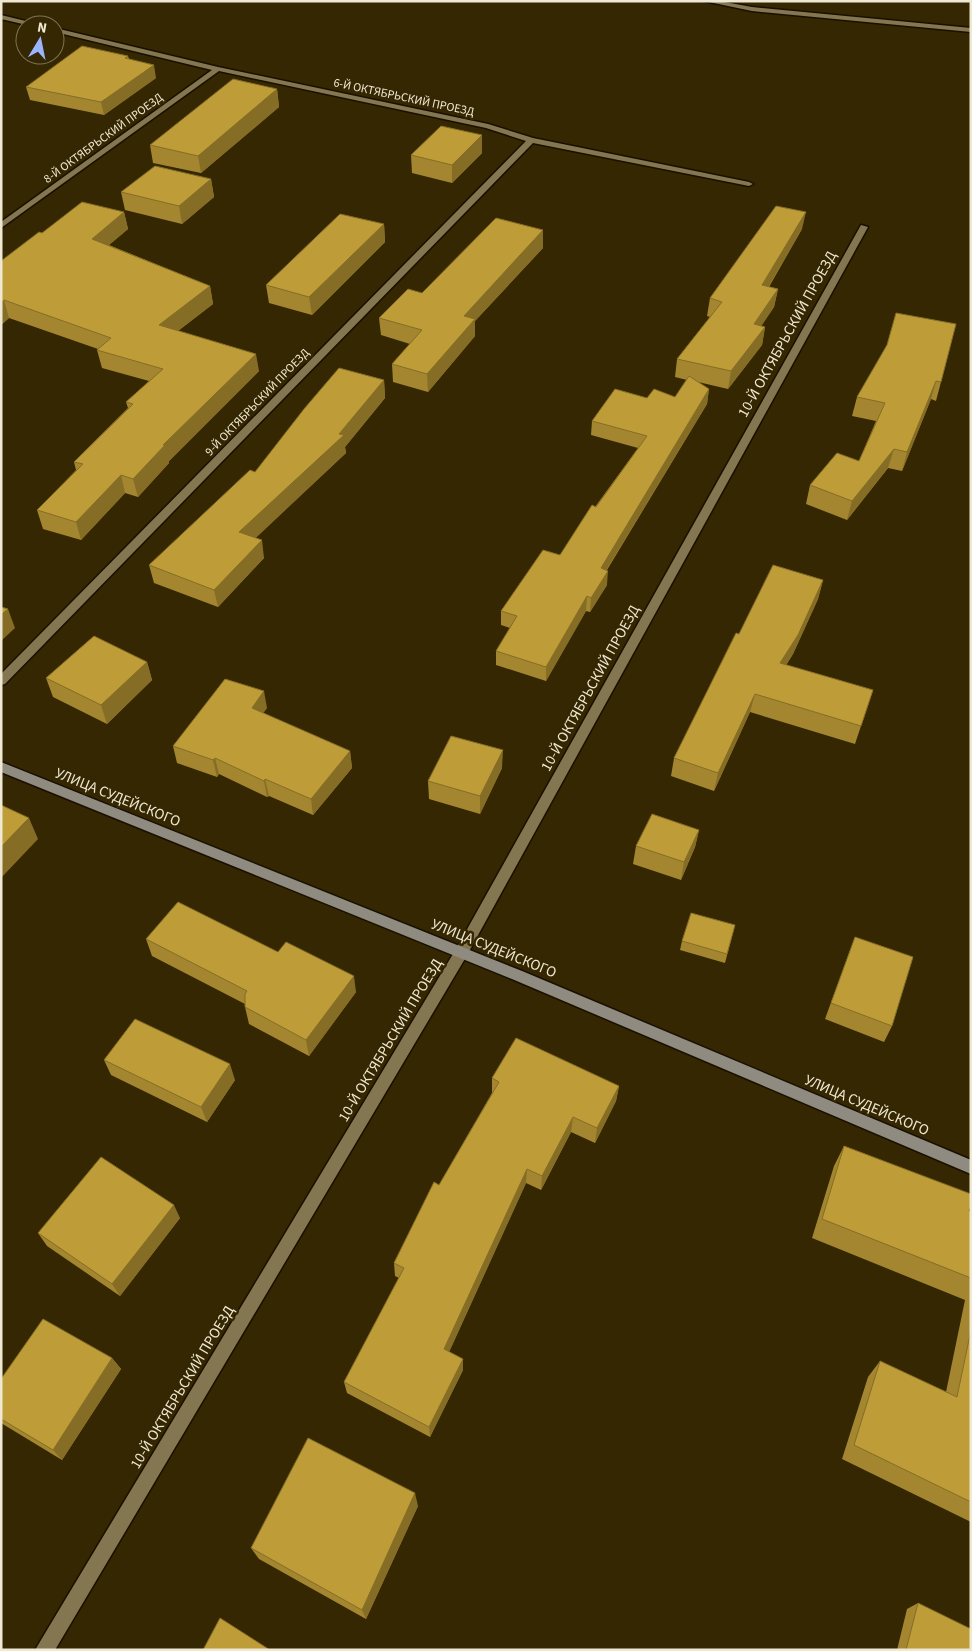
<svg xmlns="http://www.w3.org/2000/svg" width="972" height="1651" viewBox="0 0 972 1651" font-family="'Source Sans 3',sans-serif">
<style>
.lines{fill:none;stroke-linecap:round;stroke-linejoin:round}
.street-casing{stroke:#1a1000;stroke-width:3}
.secondary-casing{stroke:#1a1000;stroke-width:3}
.street{fill:#847650;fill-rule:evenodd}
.secondary{fill:#8f8b80;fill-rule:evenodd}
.wall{fill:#a3862f}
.shaded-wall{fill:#856d26}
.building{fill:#be9c37;stroke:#856d26}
.labels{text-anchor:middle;stroke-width:5;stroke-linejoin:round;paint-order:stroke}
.far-street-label{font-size:12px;fill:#efe8d3;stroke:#342701}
.street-label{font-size:15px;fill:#efe8d3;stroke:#342701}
</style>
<rect width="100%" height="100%" fill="#342701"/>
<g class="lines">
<!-- street casing -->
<g class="street-casing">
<g id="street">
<path d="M704 1H719L752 7 971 28V32L752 11Z"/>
<path d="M1 15 38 24 39 25H27L1 19Z"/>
<path d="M55 28 218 67 488 124 533 138 749 182 753 184 749 186 533 143 5 684 1 685V674L526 141 486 128 219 71 1 228V222L212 70 55 32Z"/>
<path d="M861 225 868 227 466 957 55 1650H35L456 949Z"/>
</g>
</g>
<!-- secondary casing -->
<g class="secondary-casing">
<path id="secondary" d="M1 762 522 971 971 1160V1174L512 979 1 772Z"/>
</g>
<!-- street -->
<use href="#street" class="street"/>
<!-- secondary -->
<use href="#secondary" class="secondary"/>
</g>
<!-- wall -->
<g class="wall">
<path d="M128 56 129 59 156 78 104 115 30 100 26 87Z"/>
<path d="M277 89 279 107 201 173 153 163 150 145Z"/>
<path d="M482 135V153L452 183 412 173 411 155Z"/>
<path d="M211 179 214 197 182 224 125 210 121 192Z"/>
<path d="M124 212 128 229 109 245 210 286 213 304 178 331 259 371 169 461V463L138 497 125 493 81 540 43 529 37 510 76 470 74 462 128 408 126 402 149 381 102 368 97 350 98 349 9 318 1 325V261L42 233Z"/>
<path d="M384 224 385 242 312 315 269 303 266 285Z"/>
<path d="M802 229 769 287 778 289 774 307 761 326 765 327 762 345 728 389 698 382 709 389 707 404 607 570V585L590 612 586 611 546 681 496 665V651L510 628 501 625V611L560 555 638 448 591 435 592 421 647 398 675 397 687 380 675 377 677 359 710 317 707 316 710 298Z"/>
<path d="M543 230V248L475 321V336L428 392 393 382 392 364 410 344 381 335 379 318 422 293Z"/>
<path d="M887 345 941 382 936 401 931 399 902 471 888 468 847 520 806 504 810 485 859 461 876 421 852 416 857 397Z"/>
<path d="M384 380 385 398 345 447 346 453 255 538 264 558 218 607 154 583 149 565 255 472Z"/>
<path d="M823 580 818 599 793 654 786 665 873 690 855 744 750 712 714 791 671 776 674 758 739 634Z"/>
<path d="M147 662 152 680 107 724 53 697 46 678Z"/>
<path d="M267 708 263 713 350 751 352 768 313 815 269 796 267 797 219 774 217 777 177 763 173 746Z"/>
<path d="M502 768 480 814 429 799 428 781Z"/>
<path d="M699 830 695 847 681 880 633 864 636 846Z"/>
<path d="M735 925 725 963 680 950 682 941Z"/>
<path d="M855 937 892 1026 884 1042 825 1019Z"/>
<path d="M146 939 278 952 356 992 309 1056 249 1024 245 1007V1004L152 956Z"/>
<path d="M104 1060 235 1080 207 1122 111 1075Z"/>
<path d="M492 1078 619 1086 616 1101 595 1143 571 1132 541 1190 526 1183 449 1352 463 1370 430 1437 347 1393 344 1382 399 1278 395 1276 394 1263 492 1093Z"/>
<path d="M844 1146 971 1211V1522L842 1459 868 1377 880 1361 946 1392 965 1300 812 1238 834 1166Z"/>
<path d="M180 1218 120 1296 47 1246 38 1233Z"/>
<path d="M112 1358 121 1369 62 1460 1 1423V1379Z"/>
<path d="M418 1506 366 1619 259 1559 251 1548Z"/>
<path d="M918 1603 971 1650H897L907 1609Z"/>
</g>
<!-- shaded-wall -->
<g class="shaded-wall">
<path d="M154 65 156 78 104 115 101 102Z"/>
<path d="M277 89 279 107 201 173 198 156Z"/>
<path d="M482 135V153L452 183V165Z"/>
<path d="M211 179 214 197 182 224 179 206Z"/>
<path d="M124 212 128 229 96 256 92 239Z"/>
<path d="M806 212 802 229 759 303 762 285Z"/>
<path d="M384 224 385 242 312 315 309 297Z"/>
<path d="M543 230V248L475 321V336L428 392 427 374 464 316Z"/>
<path d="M210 286 213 304 162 343 159 325Z"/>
<path d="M778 289 774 307 751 342 754 324Z"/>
<path d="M4 300 9 318 1 325V303Z"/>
<path d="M765 327 762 345 728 389 731 371Z"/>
<path d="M256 354 259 371 169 461V463L138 497 133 479 163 445Z"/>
<path d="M384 380 385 398 345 447 346 453 243 550 239 532 339 434Z"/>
<path d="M936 381 931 399 902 471 907 452Z"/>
<path d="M709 389 707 404 599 582 601 568Z"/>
<path d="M894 449 888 468 847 520 852 501Z"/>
<path d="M121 475 125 493 81 540 76 522Z"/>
<path d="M262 540 264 558 218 607 214 590Z"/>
<path d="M608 571 607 585 590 612 591 598Z"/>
<path d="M823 580 818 599 793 654 776 682 780 663Z"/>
<path d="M587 596 586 611 546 681V667Z"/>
<path d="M8 609 15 628 1 641V615Z"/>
<path d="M147 662 152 680 107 724 101 705Z"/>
<path d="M264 691 267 708 255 724 252 708Z"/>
<path d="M755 694 750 712 714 791 718 773Z"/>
<path d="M503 750 502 768 480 814V796Z"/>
<path d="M350 751 352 768 313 815 311 799Z"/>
<path d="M215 758 219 774 217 777 213 760Z"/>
<path d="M265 779 269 796 267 797 264 781Z"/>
<path d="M29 818 38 839 1 878V847Z"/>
<path d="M699 830 695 847 681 880 684 862Z"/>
<path d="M354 976 356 992 309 1056 306 1040Z"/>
<path d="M230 1064 235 1080 207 1122 201 1107Z"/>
<path d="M619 1086 616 1101 595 1143 597 1128Z"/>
<path d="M573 1117 571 1132 541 1190 542 1176Z"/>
<path d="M527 1169 526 1183 445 1361 444 1349Z"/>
<path d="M174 1205 180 1218 120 1296 112 1284Z"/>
<path d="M112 1358 121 1369 62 1460 53 1450Z"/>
<path d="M463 1359V1370L430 1437 429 1427Z"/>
<path d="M415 1493 418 1506 366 1619 362 1610Z"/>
</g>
<!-- building -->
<g class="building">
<path d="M82 46 128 56 125 58 154 65 101 102 26 87Z"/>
<path d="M233 79 277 89 198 156 150 145Z"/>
<path d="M441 126 482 135 452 165 411 155Z"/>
<path d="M155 166 211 179 179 206 121 192Z"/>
<path d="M82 202 124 212 92 239 210 286 159 325 256 354 163 445H165L133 479 121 475 76 522 37 510 83 464 74 462 133 404 126 402 163 369 97 350 111 338 4 300 1 303V261L39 232 42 233Z"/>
<path d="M776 206 806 212 762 285 778 289 754 324 765 327 731 371 677 359 722 302 710 298Z"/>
<path d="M340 214 384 224 309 297 266 285Z"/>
<path d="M496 218 543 230 464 316 475 319 427 374 392 364 422 330 379 318 408 289 422 293Z"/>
<path d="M896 313 956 324 941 382 936 381 907 452 894 449 852 501 810 485 837 453 859 461 885 403 857 397 887 345Z"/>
<path d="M339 368 384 380 339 434 344 435 239 532 262 540 214 590 149 565 250 470 255 472 304 409Z"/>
<path d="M689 376 709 389 601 568 608 571 591 598 587 596 546 667 496 651 517 616 501 611 543 550 560 555 592 505 596 507 647 436 592 421 615 389 647 398 654 389 675 397Z"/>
<path d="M773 565 823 580 798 635 780 663 873 690 861 726 755 694 718 773 674 758 736 633 739 634Z"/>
<path d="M1 607 8 609 1 615Z"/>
<path d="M94 636 147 662 101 705 46 678Z"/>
<path d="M225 679 264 691 252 708 350 751 311 799 265 779 264 781 215 758 213 760 173 746Z"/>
<path d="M451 736 503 750 480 796 428 781Z"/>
<path d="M1 805 29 818 1 847Z"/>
<path d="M652 814 699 830 684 862 636 846Z"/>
<path d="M178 902 278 952 286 942 354 976 306 1040 245 1007V994L247 991 146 939Z"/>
<path d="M691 913 735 925 727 954 682 941Z"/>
<path d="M855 937 913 957 892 1026 831 1003Z"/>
<path d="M135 1019 230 1064 201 1107 104 1060Z"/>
<path d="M516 1038 619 1086 597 1128 573 1117 542 1176 527 1169 444 1349 463 1359 429 1427 344 1382 404 1268 394 1263 434 1182 439 1185 499 1082 492 1078Z"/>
<path d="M844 1146 971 1194V1205L969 1211H971V1278L822 1219Z"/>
<path d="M101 1157 174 1205 112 1284 38 1233Z"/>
<path d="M43 1319 112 1358 53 1450 1 1419V1379Z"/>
<path d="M971 1330V1502L854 1445 880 1361 957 1397Z"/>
<path d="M308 1438 415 1493 362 1610 251 1548Z"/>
<path d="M918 1603 971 1629V1650H906Z"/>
<path d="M220 1618 270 1650H203Z"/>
</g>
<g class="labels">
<!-- far-street labels -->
<g class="far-street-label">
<text transform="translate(404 97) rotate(12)" y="4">6-Й ОКТЯБРЬСКИЙ ПРОЕЗД</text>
<text transform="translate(103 138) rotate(-36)" y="4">8-Й ОКТЯБРЬСКИЙ ПРОЕЗД</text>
<text transform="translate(257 402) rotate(-46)" y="4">9-Й ОКТЯБРЬСКИЙ ПРОЕЗД</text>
</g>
<!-- street labels -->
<g class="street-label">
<text transform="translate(787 334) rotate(-61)" y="5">10-Й ОКТЯБРЬСКИЙ ПРОЕЗД</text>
<text transform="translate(590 688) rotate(-61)" y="5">10-Й ОКТЯБРЬСКИЙ ПРОЕЗД</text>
<text transform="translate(118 797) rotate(22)" y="5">УЛИЦА СУДЕЙСКОГО</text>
<text transform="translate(494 948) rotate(22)" y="5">УЛИЦА СУДЕЙСКОГО</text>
<text transform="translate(390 1040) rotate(-59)" y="5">10-Й ОКТЯБРЬСКИЙ ПРОЕЗД</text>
<text transform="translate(867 1105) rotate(23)" y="5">УЛИЦА СУДЕЙСКОГО</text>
<text transform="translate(182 1387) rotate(-59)" y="5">10-Й ОКТЯБРЬСКИЙ ПРОЕЗД</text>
</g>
</g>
<!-- border -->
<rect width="972" height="1651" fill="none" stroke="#efe8d3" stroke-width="5"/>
<!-- north arrow -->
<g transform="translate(40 40) rotate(10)"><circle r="24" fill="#342701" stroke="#7f7455"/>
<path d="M0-4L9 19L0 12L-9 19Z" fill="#9cb4fd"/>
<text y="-8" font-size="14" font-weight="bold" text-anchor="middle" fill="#efe8d3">N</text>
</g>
</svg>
